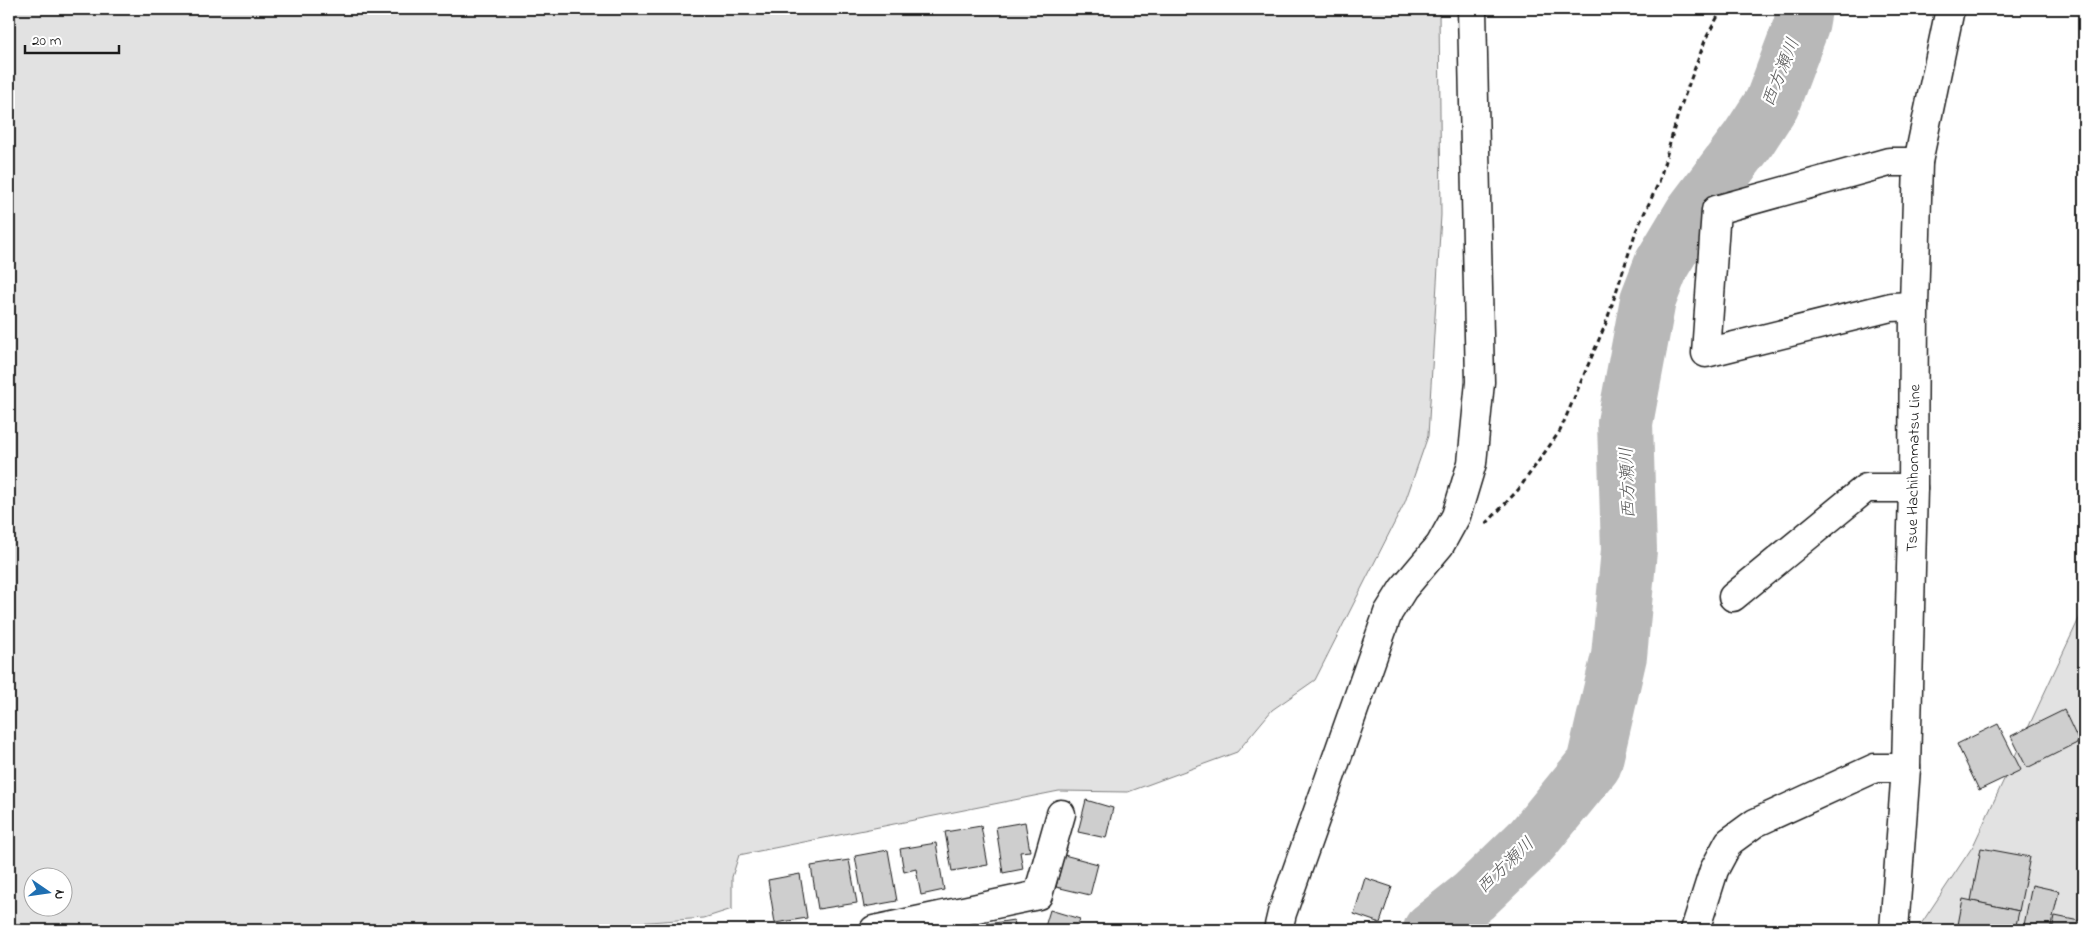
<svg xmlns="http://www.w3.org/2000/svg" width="2093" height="939" viewBox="0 0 2093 939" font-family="'Indie Flower','Klee One',sans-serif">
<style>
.green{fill:#e2e2e2;stroke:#7f7f7f;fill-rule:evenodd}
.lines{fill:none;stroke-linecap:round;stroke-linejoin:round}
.river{stroke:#b8b8b8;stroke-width:56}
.building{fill:#cecece;stroke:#1c1c1c}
.minor-casing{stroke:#1c1c1c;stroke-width:31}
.major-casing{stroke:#1c1c1c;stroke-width:31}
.path{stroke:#1c1c1c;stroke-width:3;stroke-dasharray:5 4;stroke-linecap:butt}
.minor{stroke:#fff;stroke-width:28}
.major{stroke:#fff;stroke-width:28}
.labels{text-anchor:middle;stroke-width:4.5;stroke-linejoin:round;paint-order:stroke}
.street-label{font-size:16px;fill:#1c1c1c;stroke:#fff}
.water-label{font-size:18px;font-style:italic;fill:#5a5a5a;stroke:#fff}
</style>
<rect width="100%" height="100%" fill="#fff"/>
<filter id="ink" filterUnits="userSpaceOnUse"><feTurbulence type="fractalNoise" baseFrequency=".02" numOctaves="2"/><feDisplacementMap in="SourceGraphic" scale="10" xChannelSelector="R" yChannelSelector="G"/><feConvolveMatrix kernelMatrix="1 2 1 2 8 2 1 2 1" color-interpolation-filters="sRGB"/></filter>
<g filter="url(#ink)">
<!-- green -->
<g class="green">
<path d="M9 9H1439L1441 215 1428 436 1405 502 1315 680 1272 710 1237 752 1128 792 1059 791 739 855 732 877V909L704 918 540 930H9ZM32 876H62V906H32Z"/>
<path d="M2084 608V930H1917L1973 846Z"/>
</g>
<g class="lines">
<!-- river -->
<path class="river" d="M1431 930 1474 896 1532 840 1594 764 1619 656 1629 550 1625 423 1648 300 1662 264 1692 214 1748 140 1772 103 1801 26 1804 9"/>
</g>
<!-- building -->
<g class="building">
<path d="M2064 710 2079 742 2027 768 2011 736Z"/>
<path d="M1998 724 2021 770 1979 790 1957 744Z"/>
<path d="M1086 800 1113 808 1106 838 1078 832Z"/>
<path d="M1025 822 1030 851 1020 852 1023 869 1003 873 996 827Z"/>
<path d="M981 826 988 865 952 871 945 832Z"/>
<path d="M936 843 944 890 921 895 916 869 904 872 900 849Z"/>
<path d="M1981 848 2030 857 2019 911 1971 901Z"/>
<path d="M888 850 897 901 864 907 855 856Z"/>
<path d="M1064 855 1098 864 1090 895 1056 887Z"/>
<path d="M849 860 857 903 818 909 811 866Z"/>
<path d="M800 874 807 918 775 923 768 880Z"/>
<path d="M1365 878 1392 887 1380 923 1354 914Z"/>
<path d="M2032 885 2059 891 2050 930 2024 925Z"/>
<path d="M1963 899 2019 911 2015 930H1957Z"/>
<path d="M1050 910 1080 919 1076 930H1044Z"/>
<path d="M2055 916 2084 922 2082 930H2052Z"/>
<path d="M1014 920 1016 930H988L987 924Z"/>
</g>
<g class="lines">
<!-- minor casing -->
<g class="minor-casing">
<g id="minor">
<path d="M1914 306 1891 307 1706 353 1716 210 1889 162H1918"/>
<path d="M1733 597 1866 488H1913"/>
<path d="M874 930 1038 895 1061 814"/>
<path d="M1278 930 1282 913 1388 613 1403 589 1440 545 1456 516 1472 463 1480 382 1472 9"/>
<path d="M1695 930 1714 870 1729 842 1755 823 1875 768H1906"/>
</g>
</g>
<!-- major casing -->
<g class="major-casing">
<path id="major" d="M1894 930 1906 768 1913 488 1914 306 1918 162 1950 9"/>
</g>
<!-- path -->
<path class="path" d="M1486 524 1518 490 1560 431 1606 323 1636 231 1659 182 1679 111 1706 38 1722 9"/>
<!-- minor -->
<use href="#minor" class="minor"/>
<!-- major -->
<use href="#major" class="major"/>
</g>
</g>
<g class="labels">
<!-- street labels -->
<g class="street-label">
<text transform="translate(1912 468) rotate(-89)" y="6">Tsue Hachihonmatsu Line</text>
</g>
<!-- water labels -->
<g class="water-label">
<text transform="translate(1780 72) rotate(-68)" y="6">西方瀬川</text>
<text transform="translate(1627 483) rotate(-92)" y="6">西方瀬川</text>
<text transform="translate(1505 865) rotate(-44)" y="6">西方瀬川</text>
</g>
</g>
<!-- margin -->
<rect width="2093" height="939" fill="none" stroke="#fff" stroke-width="30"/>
<rect x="15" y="15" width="2063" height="909" fill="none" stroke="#1c1c1c" stroke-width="2" filter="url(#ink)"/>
<!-- north arrow -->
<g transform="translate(48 892) rotate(103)"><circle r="24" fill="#ffffff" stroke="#a4a4a4"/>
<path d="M0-4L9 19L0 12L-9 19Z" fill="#1f6fb2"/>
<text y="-8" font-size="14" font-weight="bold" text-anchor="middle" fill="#1c1c1c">N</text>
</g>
<!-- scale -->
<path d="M25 45v8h94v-8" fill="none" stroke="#1c1c1c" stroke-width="2.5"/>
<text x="32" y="45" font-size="15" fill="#1c1c1c" stroke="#ffffff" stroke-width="4" paint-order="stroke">20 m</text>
</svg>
